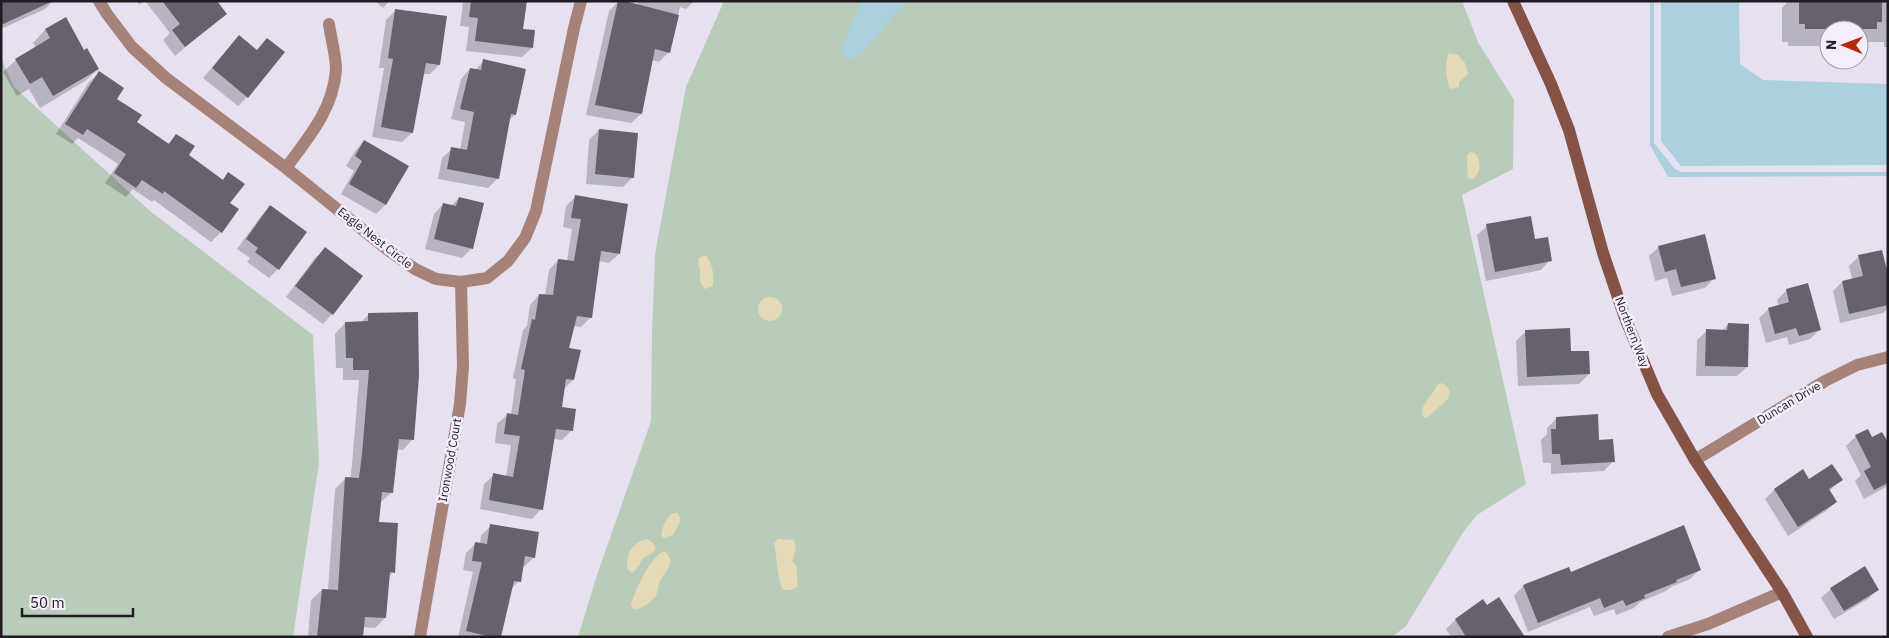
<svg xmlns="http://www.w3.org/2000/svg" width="1889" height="638" viewBox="0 0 1889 638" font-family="'IBM Plex Sans',sans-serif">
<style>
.green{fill:#b9cbb9}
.sand{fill:#e4dab5}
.water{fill:#acd1de}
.shadow{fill:#0003}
.building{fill:#67616e}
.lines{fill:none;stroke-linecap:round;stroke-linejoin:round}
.street{stroke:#a68278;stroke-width:12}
.secondary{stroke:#855345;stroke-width:12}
.labels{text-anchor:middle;stroke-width:5;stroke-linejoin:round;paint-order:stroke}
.street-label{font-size:12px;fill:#1e1b21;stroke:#f4edfd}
</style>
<rect width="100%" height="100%" fill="#e7e0f0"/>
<!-- green -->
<g class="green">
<path d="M724 1H1462L1478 42 1514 100 1513 169 1462 195 1526 484 1477 515 1464 531 1406 626 1392 637H578L597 575 651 421 652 333 655 254 686 87Z"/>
<path d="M1 58 14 87 150 211 313 335 319 463 293 637H1Z"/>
</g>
<!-- sand -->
<g class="sand">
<path d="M1449 53 1458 55 1465 63 1468 74 1459 82V87L1450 89C1446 79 1444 63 1449 53Z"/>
<path d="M1471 152 1475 153C1481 161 1482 173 1472 179L1468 178 1467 155Z"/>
<path d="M703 256H706C713 264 714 275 713 286L705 289C696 279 703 273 698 264L699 258Z"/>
<circle cx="770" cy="309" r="12"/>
<path d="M1442 383 1447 386 1450 392 1448 399 1427 418 1423 417C1419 403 1433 397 1437 385Z"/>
<path d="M673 513H678L681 520 673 535 665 538 662 537C660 530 667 516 673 513Z"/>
<path d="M647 539C664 549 652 553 642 559L639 566 632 573 628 570C625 555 632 542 647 539Z"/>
<path d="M778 539 794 540 796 549 792 561 796 565 798 587 790 590H783C777 578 777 558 774 543Z"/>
<path d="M664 551C677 560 667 570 660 581 658 585 658 592 656 596 652 602 641 610 633 609L631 605C634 592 651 555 664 551Z"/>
</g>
<!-- water -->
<g class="water">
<path d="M861 1H906L861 55 850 60 841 54 846 37Z"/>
<path d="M1650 1H1654V143L1675 169 1681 172H1888V176L1668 177 1650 145Z"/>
<path d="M1661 1H1739L1740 64 1763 80 1888 84V165L1681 166 1661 141Z"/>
</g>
<!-- shadow -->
<g class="shadow">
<path d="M1 1H53L45 9 1 29Z"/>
<path d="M137 1H145L139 5Z"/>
<path d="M145 1H215L225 14 175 56 163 40 170 33Z"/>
<path d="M375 1H389L383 8Z"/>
<path d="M465 1H526L522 30 532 48 522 57 466 51 469 27 460 26 463 3Z"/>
<path d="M619 1 637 5 638 1H694L686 9 680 7 669 52 659 62 652 60 641 114 631 123 586 115 609 11Z"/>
<path d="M1788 1H1888V47H1884V42H1862L1859 45V30H1829V46H1788V42H1782V8Z"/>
<path d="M395 11 439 65 430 74H422L412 133 402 142 372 137 384 68H379L386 20Z"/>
<path d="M65 19 84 52 98 69 85 81 40 108 29 89 17 96 3 72 16 60 36 48 33 43 45 30Z"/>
<path d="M239 36 256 51 267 39 247 97 238 106 203 78Z"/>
<path d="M484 61 515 115 509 120 498 178 488 188 438 179 442 158 452 149 460 150 465 122 451 119 461 79 470 69 475 70Z"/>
<path d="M99 73 115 99 135 122 168 144 176 135 187 155 222 180 228 174 229 203 221 232 211 242 154 200 152 202 133 189 126 197 105 183 118 164 78 138 72 144 56 134 89 82Z"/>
<path d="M599 130 633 177 623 187 586 184 589 140Z"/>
<path d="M364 141 407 166 385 205 376 214 341 194 354 171 346 166 355 151Z"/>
<path d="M576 196 619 254 609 263 598 261 591 317 581 327 573 326 568 349 573 380 563 390 560 408 572 430 562 440 553 439 541 509 532 519 480 509 484 484 494 475 506 477 511 445 495 443 497 424 507 415H511L516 379 513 378 523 330 527 326 530 305 539 295 545 296 549 270 558 260 567 261 572 229 563 227 566 206Z"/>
<path d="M459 198 472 248 462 258 425 249 434 214 443 204 451 206Z"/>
<path d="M270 207 278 269 269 278 247 262 250 258 237 249 261 216Z"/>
<path d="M1487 226 1534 241 1550 260 1541 270 1486 281 1477 235Z"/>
<path d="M1659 247 1714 278 1705 288 1672 296 1667 278 1655 281 1649 256Z"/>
<path d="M325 249 361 276 332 314 323 324 286 297 315 258Z"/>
<path d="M1859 256 1888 280V309L1883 313 1840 323 1833 291 1842 282 1852 279 1849 266Z"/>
<path d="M1787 290 1819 330 1810 339 1789 345 1787 337 1766 343 1759 318 1769 309 1779 306 1777 300Z"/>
<path d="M368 315 413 439 403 450 396 449 392 492 380 503 378 523 393 572 389 577 385 618 375 628 363 627 362 637H308L311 600 322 590H328L335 489 346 478 350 479 352 465 359 380H343V368H336L335 334 345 323H360Z"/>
<path d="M1728 324 1747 367 1737 376H1696L1697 340 1707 331H1722Z"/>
<path d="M1526 331 1570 353 1589 374 1579 384 1518 386 1516 341Z"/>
<path d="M1556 419 1598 441 1613 461 1604 471 1551 474V463H1543L1541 440 1547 434V428Z"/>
<path d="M1856 436 1888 440V486L1864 499 1855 481 1861 475 1846 446Z"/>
<path d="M1803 471 1809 480H1841L1829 491 1836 502 1826 511 1788 536 1765 499 1774 490Z"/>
<path d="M491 526 534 557 524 567H522L519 581 510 590 500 637H458L473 572 463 570 466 553 476 543 480 544 481 535Z"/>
<path d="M1568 568 1570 573 1700 569 1690 579 1671 587 1666 591 1640 602 1634 608 1616 615 1614 609 1594 616 1590 607 1528 632 1514 596 1523 586Z"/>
<path d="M1831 589H1878L1868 599 1834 619 1821 598Z"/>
<path d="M1483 601 1487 607 1524 637H1451L1446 629 1455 620Z"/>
</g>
<!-- building -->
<g class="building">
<path d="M1 1H53L1 25Z"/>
<path d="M162 1H217L227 14 185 47 172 30 180 24Z"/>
<path d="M471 1H527L523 29 535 30 533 48 475 41 478 18 469 17Z"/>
<path d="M618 1H625L679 15 670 53 655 49 642 114 595 105Z"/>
<path d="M1799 1H1882V22H1877V29H1805V24H1799Z"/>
<path d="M395 9 447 16 440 65 426 63 413 133 381 127 393 59 388 58Z"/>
<path d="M66 17 84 50 87 48 99 69 53 96 42 77 30 84 15 59 50 38 45 29Z"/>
<path d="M239 35 257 50 267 38 285 52 248 98 212 68Z"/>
<path d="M483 59 526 69 516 115 511 114 499 179 447 169 451 147 467 150 474 112 460 109 470 68 481 70Z"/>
<path d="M99 71 124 88 117 99 142 115 137 122 169 144 176 134 195 146 189 155 223 180 228 172 245 184 230 203 239 209 222 233 164 191 163 194 142 180 136 188 114 173 126 154 87 129 83 135 65 124Z"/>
<path d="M599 129 638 133 634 178 595 174Z"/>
<path d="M364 140 409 166 386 205 349 184 362 161 355 156Z"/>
<path d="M575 195 628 204 620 254 601 251 592 318 577 316 569 348 581 350 574 380 566 379 562 407 576 409 573 431 556 429 543 510 489 500 493 473 513 477 520 436 504 434 507 413 518 415 525 370 521 369 532 319 535 320 539 294 553 295 558 259 574 261 581 219 571 218Z"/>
<path d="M459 197 484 203 473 249 434 239 443 203 456 206Z"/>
<path d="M270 205 307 232 279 270 255 252 258 248 246 239Z"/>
<path d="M1531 216 1535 239 1548 237 1552 261 1495 272 1486 224Z"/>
<path d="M1705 234 1716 279 1681 287 1676 269 1665 272 1658 246Z"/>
<path d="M325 247 363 276 333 315 295 286Z"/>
<path d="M1882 250 1888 274V305L1849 314 1842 281 1863 276 1858 255Z"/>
<path d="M1808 283 1821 330 1799 336 1796 328 1775 334 1768 308 1789 302 1786 289Z"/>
<path d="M418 312 419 376 414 440 399 439 393 493 382 492 379 522 398 523 395 573 390 572 386 618 365 617 363 637H317L322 589 338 590 345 477 359 478 362 454 369 370H353V358H346L345 322 368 321V313Z"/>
<path d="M1728 323 1749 324 1748 367 1705 366 1706 329 1727 330Z"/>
<path d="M1570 328 1571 351H1589L1590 374 1527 377 1525 330Z"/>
<path d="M1598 414 1599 440 1613 439 1615 462 1561 465 1560 454H1552L1551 429H1556V417Z"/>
<path d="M1868 429 1872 437 1882 432 1888 442V483L1874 490 1864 471 1871 467 1855 435Z"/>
<path d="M1832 464 1843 480 1829 489 1837 502 1798 527 1774 489 1803 469 1809 479Z"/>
<path d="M490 524 539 532 535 558 525 556 521 582 514 581 501 637H491L466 631 482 562 472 561 475 542 487 544Z"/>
<path d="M1684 525 1701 570 1676 580 1677 582 1644 595 1645 598 1626 606 1623 600 1604 608 1600 598 1538 623 1523 585 1569 567 1571 572Z"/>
<path d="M1865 566 1879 590 1844 611 1830 588Z"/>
<path d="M1499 597 1525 637H1466L1455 619 1483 599 1487 605Z"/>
</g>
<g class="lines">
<!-- street -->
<g class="street">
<path d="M99 1 107 14 132 47 166 78 286 168 388 250 415 269 436 279 461 282 487 278 508 261 525 238 536 211 574 28 581 1"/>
<path d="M286 168C308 138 333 110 336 70 336 55 331 39 329 24"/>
<path d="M1695 460 1825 381 1857 365 1888 357"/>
<path d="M420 637 460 404 463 366 461 282"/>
<path d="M1668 637 1708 624 1782 592"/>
</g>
<!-- secondary -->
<path class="secondary" d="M1513 1 1551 84 1569 130 1603 253 1625 318 1657 394 1695 460 1782 592 1807 637"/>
</g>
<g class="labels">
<!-- street labels -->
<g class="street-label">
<text transform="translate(375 238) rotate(38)" y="4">Eagle Nest Circle</text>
<text transform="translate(1632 332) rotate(69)" y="4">Northern Way</text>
<text transform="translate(1789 403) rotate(-31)" y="4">Duncan Drive</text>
<text transform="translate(450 460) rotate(-80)" y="4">Ironwood Court</text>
</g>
</g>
<!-- border -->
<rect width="1889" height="638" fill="none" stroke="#1e1b21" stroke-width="5"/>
<!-- north arrow -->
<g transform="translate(1844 45) rotate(271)"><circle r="24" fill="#f4edfd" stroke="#9e99a5"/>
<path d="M0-4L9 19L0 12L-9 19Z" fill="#b4280a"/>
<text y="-8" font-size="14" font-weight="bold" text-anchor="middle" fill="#1e1b21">N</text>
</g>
<!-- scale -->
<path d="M22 608v8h111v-8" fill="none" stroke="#1e1b21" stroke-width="2.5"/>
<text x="30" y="608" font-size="15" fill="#1e1b21" stroke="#f4edfd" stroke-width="4" paint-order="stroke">50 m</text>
</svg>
